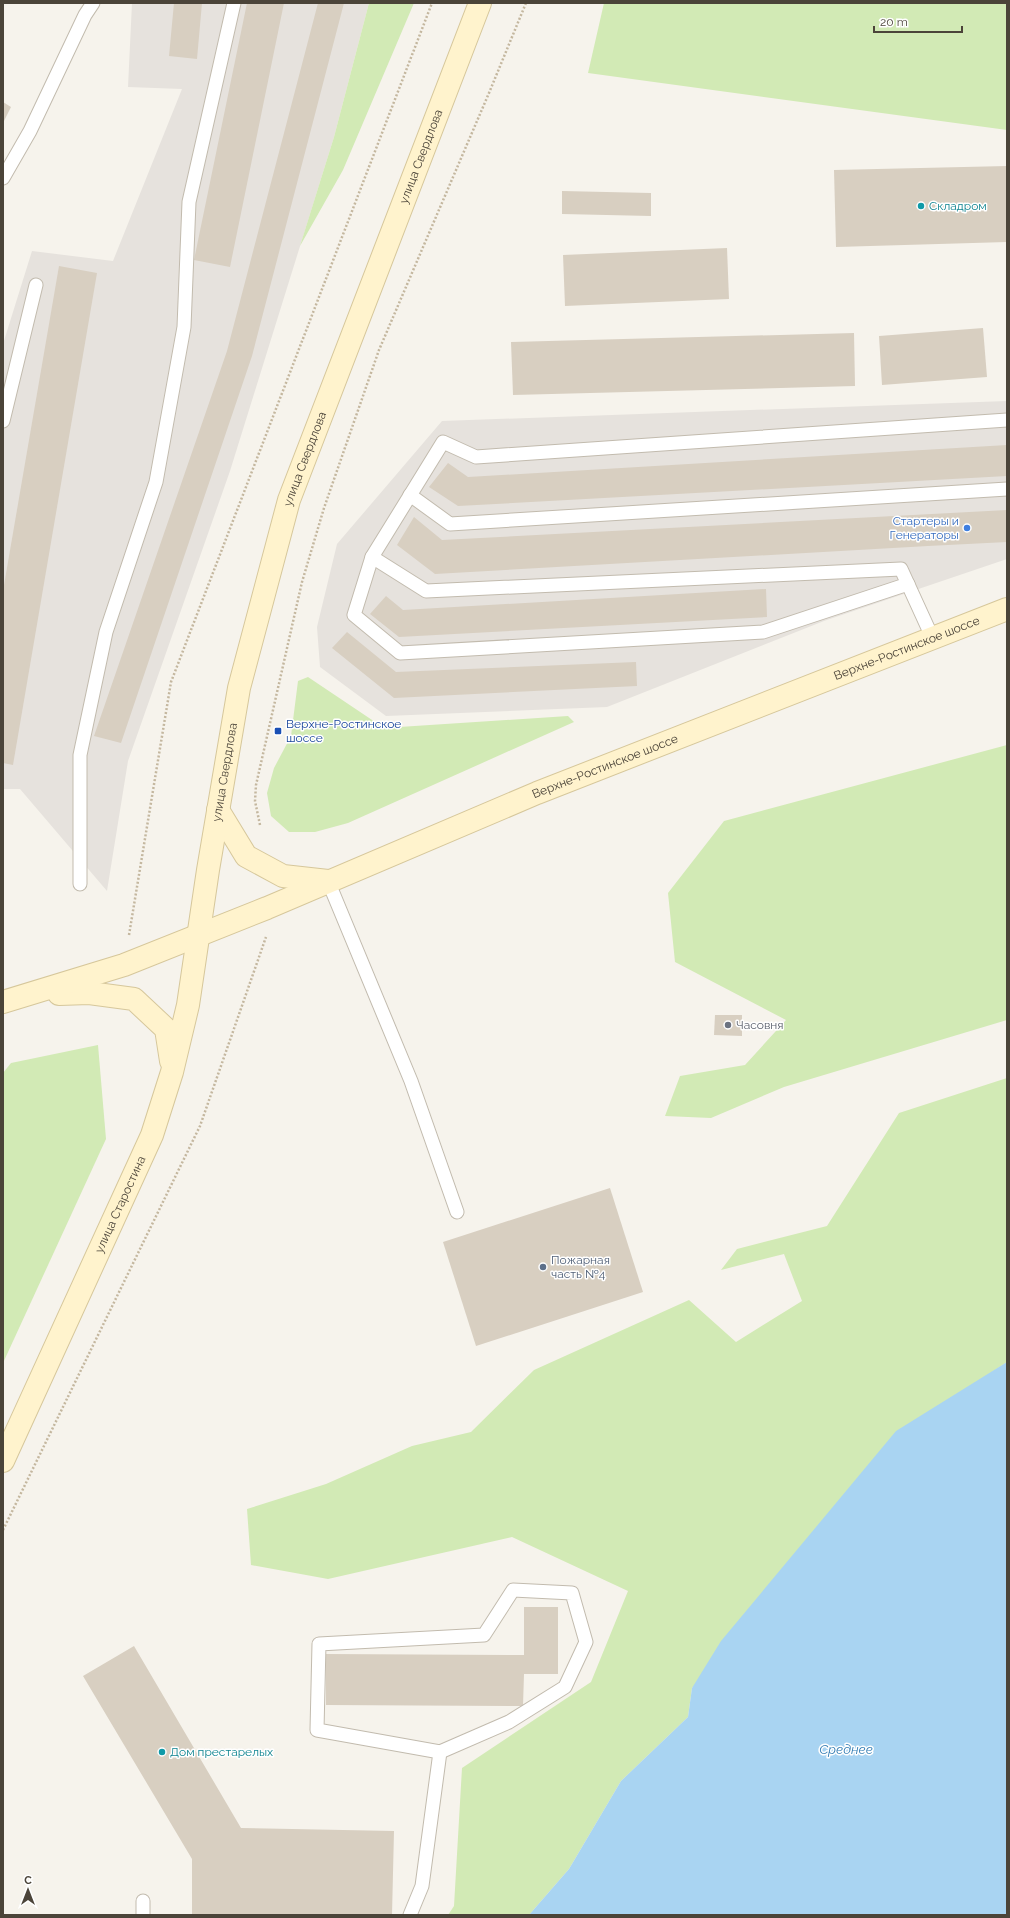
<svg xmlns="http://www.w3.org/2000/svg" width="1010" height="1918" viewBox="0 0 1010 1918" font-family="Raleway,sans-serif">
<style>
.industrial{fill:#e6e2dd}
.green{fill:#d2eab5}
.water{fill:#a9d4f2}
.building{fill:#d8cfc1}
.lines{fill:none;stroke-linecap:round;stroke-linejoin:round}
.lane-casing{stroke:#c2bbae;stroke-width:15}
.secondary-casing{stroke:#d6c79b;stroke-width:24}
.path{stroke:#c4b79f;stroke-width:2.5;stroke-dasharray:2 2;stroke-linecap:butt}
.lane{stroke:#fff;stroke-width:13}
.secondary{stroke:#fff3cd;stroke-width:22}
.culture-dot{fill:#0f9aa8;stroke:#fff;stroke-width:1.5}
.shop-dot{fill:#3f7fe0;stroke:#fff;stroke-width:1.5}
.transit-dot{fill:#1a4fb4;stroke:#fff;stroke-width:1.5}
.worship-dot{fill:#6b7280;stroke:#fff;stroke-width:1.5}
.service-dot{fill:#5c6f8a;stroke:#fff;stroke-width:1.5}
.labels{text-anchor:middle;stroke-width:3;stroke-linejoin:round;paint-order:stroke}
.street-label{font-size:12px;fill:#4b4439;stroke:#fff}
.culture-label{font-size:12px;fill:#0d838f;stroke:#fff;text-anchor:start}
.shop-label{font-size:12px;fill:#366cbe;stroke:#fff;text-anchor:end}
.transit-label{font-size:12px;fill:#164399;stroke:#fff;text-anchor:start}
.worship-label{font-size:12px;fill:#5b616d;stroke:#fff;text-anchor:start}
.service-label{font-size:12px;fill:#4e5e75;stroke:#fff;text-anchor:start}
.water-label{font-size:13px;font-style:italic;fill:#2e7ab2;stroke:#fff}
</style>
<rect width="100%" height="100%" fill="#f6f3ec"/>
<!-- industrial -->
<g class="industrial">
<path d="M132 3H369L334 137 230 471 128 761 107 891 20 789H3V344L32 251 113 261 182 89 128 87Z"/>
<path d="M1007 401V559L824 621 607 707 386 716 320 667 317 627 337 544 442 421Z"/>
</g>
<!-- green -->
<g class="green">
<path d="M369 3H414L343 170 300 246 334 137Z"/>
<path d="M604 3H1007V130L588 73Z"/>
<path d="M308 677 384 728 568 716 574 722 348 823 315 832H289L271 816 267 793 274 768 291 736 298 681Z"/>
<path d="M1007 745V1020L784 1087 711 1118 665 1116 680 1076 745 1065 786 1020 675 962 668 893 724 821Z"/>
<path d="M98 1045 106 1139 3 1363V1073L11 1063Z"/>
<path d="M1007 1078V1362L983 1378 692 1688 688 1717 621 1781 569 1869 529 1915H448L454 1906 462 1768 591 1682 628 1591 512 1537 328 1579 251 1565 247 1509 326 1484 412 1446 471 1432 534 1370 689 1300 736 1342 802 1301 784 1254 721 1270 737 1249 827 1226 899 1113Z"/>
</g>
<!-- water -->
<path class="water" d="M1007 1362V1915H529L569 1869 621 1781 688 1717 692 1688 721 1641 896 1431Z"/>
<!-- building -->
<g class="building">
<path d="M174 3H202L197 59 169 56Z"/>
<path d="M247 3H284L230 267 194 260Z"/>
<path d="M318 3H344L252 356 121 743 94 736 227 351Z"/>
<path d="M3 102 11 107 3 123Z"/>
<path d="M1007 166V242L836 247 834 170Z"/>
<path d="M562 191 651 193V216L562 214Z"/>
<path d="M727 248 729 299 565 306 563 255Z"/>
<path d="M59 266 97 273 13 765 3 763V591Z"/>
<path d="M983 328 987 377 882 385 879 336Z"/>
<path d="M854 333 855 386 513 395 511 342Z"/>
<path d="M1007 445V476L458 506 429 487 448 463 468 477Z"/>
<path d="M1007 510V542L928 546 435 574 397 545 414 517 442 540Z"/>
<path d="M766 589 767 617 399 637 370 614 386 596 403 610Z"/>
<path d="M347 632 396 672 636 662 637 686 394 698 332 648Z"/>
<path d="M715 1015H742V1036L714 1035Z"/>
<path d="M610 1188 643 1292 476 1346 443 1242Z"/>
<path d="M524 1607H558V1674H524L523 1706 326 1705V1654L524 1655Z"/>
<path d="M134 1646 241 1828 394 1831 392 1915H192V1859L83 1676Z"/>
</g>
<g class="lines">
<!-- lane casing -->
<g class="lane-casing">
<g id="lane">
<path d="M3 178 30 131 85 15 93 3"/>
<path d="M3 421 36 285"/>
<path d="M410 495 450 524 1007 489"/>
<path d="M372 557 426 591 901 569 933 639"/>
<path d="M908 584 763 632 400 653 354 615 372 557 443 442 476 457 1007 420"/>
<path d="M328 881 411 1081 457 1212"/>
<path d="M80 884V755L106 632 156 482 184 327 189 202 234 3"/>
<path d="M513 1590 572 1593 586 1642 565 1687 509 1722 440 1752 317 1730 319 1644 484 1635Z"/>
<path d="M143 1901V1915"/>
<path d="M410 1915 422 1886 440 1752"/>
</g>
</g>
<!-- secondary casing -->
<g class="secondary-casing">
<g id="secondary">
<path d="M218 810 246 856 283 876 328 881"/>
<path d="M59 994 89 993 134 999 166 1029 171 1061"/>
<path id="s1" d="M3 1002 124 965 267 908 537 793 1007 609"/>
<path id="s2" d="M3 1461 152 1135 172 1072 188 1005 208 870 239 688 289 500 480 3"/>
</g>
</g>
<!-- path -->
<g class="path">
<path d="M260 825 255 801 256 785 302 582 324 508 379 350 489 93 526 3"/>
<path d="M129 935 171 682 432 3"/>
<path d="M3 1530 200 1126 266 937"/>
</g>
<!-- lane -->
<use href="#lane" class="lane"/>
<!-- secondary -->
<use href="#secondary" class="secondary"/>
</g>
<!-- markers -->
<g class="culture-dot">
<circle cx="921" cy="206" r="4"/>
<circle cx="162" cy="1752" r="4"/>
</g>
<circle class="shop-dot" cx="967" cy="528" r="4"/>
<rect class="transit-dot" x="274" y="727" width="8" height="8" rx="2"/>
<circle class="worship-dot" cx="728" cy="1025" r="4"/>
<circle class="service-dot" cx="543" cy="1267" r="4"/>
<g class="labels">
<!-- street labels -->
<g class="street-label">
<text dy="4" stroke="none"><textPath href="#s2" startOffset="1377">улица Свердлова</textPath></text>
<text dy="4" stroke="none"><textPath href="#s2" startOffset="1053">улица Свердлова</textPath></text>
<text dy="4" stroke="none"><textPath href="#s1" startOffset="971">Верхне-Ростинское шоссе</textPath></text>
<text dy="4" stroke="none"><textPath href="#s1" startOffset="647">Верхне-Ростинское шоссе</textPath></text>
<text dy="4" stroke="none"><textPath href="#s2" startOffset="729">улица Свердлова</textPath></text>
<text dy="4" stroke="none"><textPath href="#s2" startOffset="282">улица Старостина</textPath></text>
</g>
<!-- culture labels -->
<g class="culture-label">
<text x="929" y="210">Складром</text>
<text x="170" y="1756">Дом престарелых</text>
</g>
<!-- shop labels -->
<g class="shop-label">
<text x="959" y="525">Стартеры и<tspan x="959" dy="14">Генераторы</tspan></text>
</g>
<!-- transit labels -->
<g class="transit-label">
<text x="286" y="728">Верхне-Ростинское<tspan x="286" dy="14">шоссе</tspan></text>
</g>
<!-- worship labels -->
<g class="worship-label">
<text x="736" y="1029">Часовня</text>
</g>
<!-- service labels -->
<g class="service-label">
<text x="551" y="1264">Пожарная<tspan x="551" dy="14">часть №4</tspan></text>
</g>
<!-- water labels -->
<g class="water-label">
<text x="846" y="1754">Среднее</text>
</g>
</g>
<!-- border -->
<rect width="1010" height="1918" fill="none" stroke="#4b4439" stroke-width="8"/>
<!-- north arrow -->
<g transform="translate(28 1890)" stroke="#ffffff" stroke-width="3" paint-order="stroke">
<path d="M0-3L7 15L0 10L-7 15Z" fill="#4b4439"/>
<text y="-6" font-size="11" font-weight="bold" text-anchor="middle" fill="#4b4439">С</text>
</g>
<!-- scale -->
<path d="M874 26v6h88v-6" fill="none" stroke="#4b4439" stroke-width="2"/>
<text x="880" y="26" font-size="12" fill="#4b4439" stroke="#ffffff" stroke-width="3" paint-order="stroke">20 m</text>
</svg>
